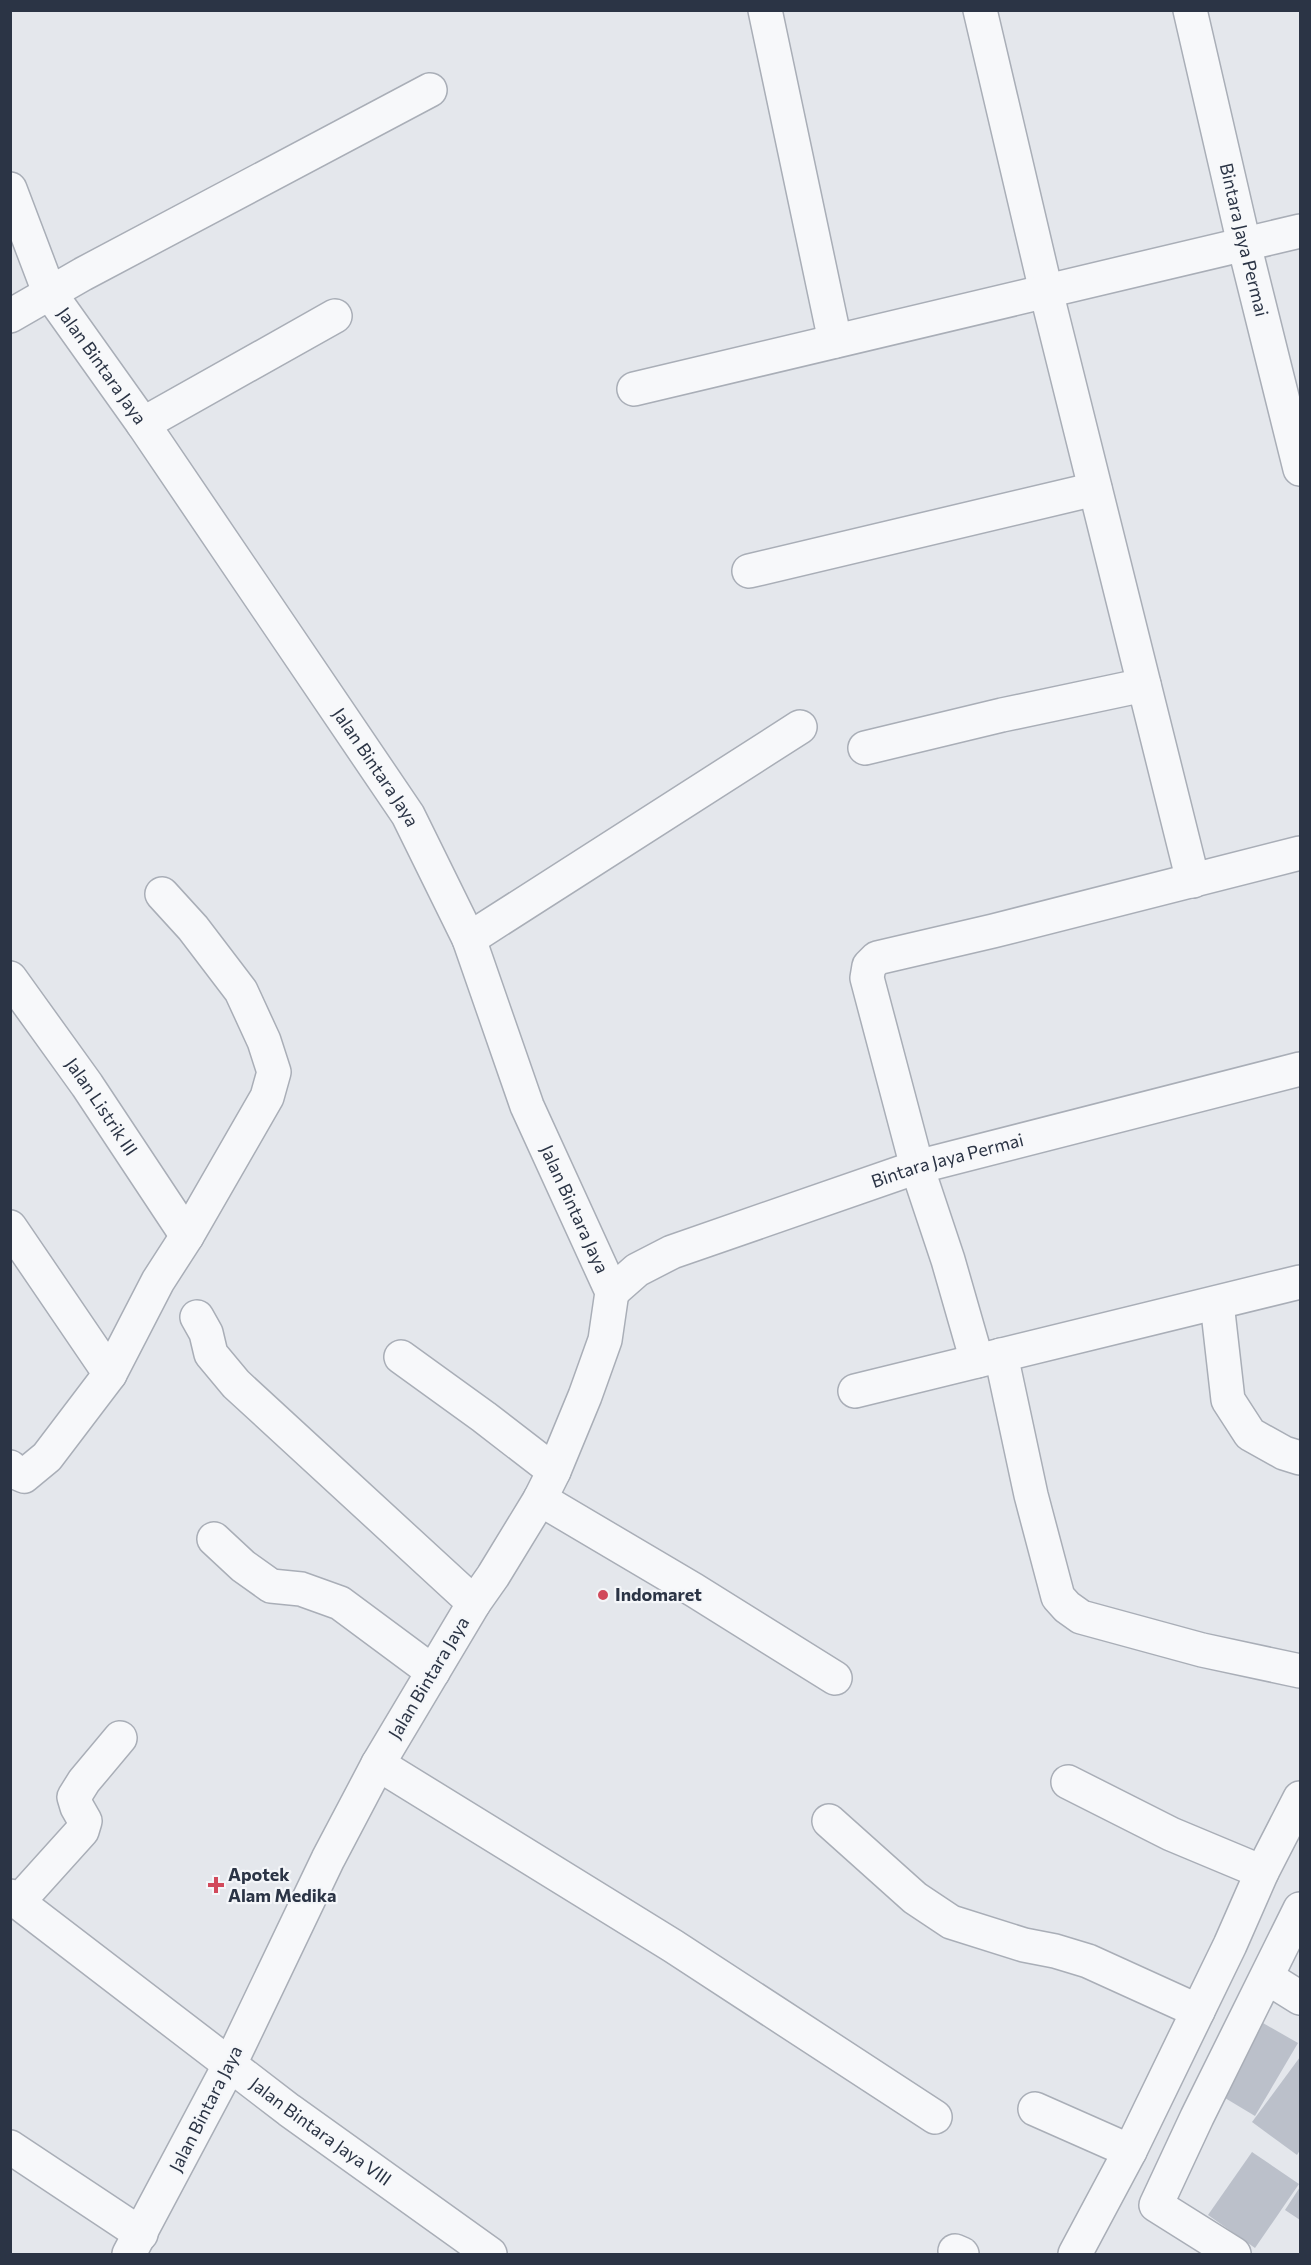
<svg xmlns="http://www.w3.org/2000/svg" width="1311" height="2265" viewBox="0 0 1311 2265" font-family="Commissioner,sans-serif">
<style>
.building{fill:#bbc0ca}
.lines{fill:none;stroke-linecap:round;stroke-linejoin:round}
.minor-casing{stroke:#a9aeb7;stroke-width:36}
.minor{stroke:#f7f8fa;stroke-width:33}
.poi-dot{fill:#d1495b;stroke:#f4f6f9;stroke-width:2}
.labels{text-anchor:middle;stroke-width:4.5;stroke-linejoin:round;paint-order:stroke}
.street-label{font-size:18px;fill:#2b3445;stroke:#f4f6f9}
.poi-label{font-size:18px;font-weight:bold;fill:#2b3445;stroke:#f4f6f9;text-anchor:start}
</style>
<rect width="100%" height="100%" fill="#e4e7ec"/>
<!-- building -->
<g class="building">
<path d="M1263 2023 1298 2043 1255 2116 1220 2095Z"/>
<path d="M1300 2057V2150L1297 2155 1252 2122Z"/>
<path d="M1252 2152 1299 2184 1255 2248 1208 2215Z"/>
<path d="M1300 2187V2220L1285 2210Z"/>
</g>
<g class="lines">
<!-- minor casing -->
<g class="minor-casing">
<g id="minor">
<path d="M765 10 835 341"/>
<path d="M980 10 1046 291 1193 881"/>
<path id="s1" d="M1190 10 1244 244 1300 469"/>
<path id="s2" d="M10 189 49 292 143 424 408 815 469 939 527 1106 612 1292 605 1340 585 1396 554 1471 540 1499 493 1576 474 1603 378 1764 328 1859 230 2064 129 2254"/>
<path d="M10 316 83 274 430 90"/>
<path d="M634 389 1300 231"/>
<path d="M143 424 335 316"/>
<path d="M749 571 1095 489"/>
<path d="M865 748 1002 715 1144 685"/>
<path d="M469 939 800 727"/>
<path id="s3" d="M10 978 87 1085 187 1236"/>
<path d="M10 1227 110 1374"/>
<path id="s4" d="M612 1292 637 1270 672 1252 917 1167 1300 1069"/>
<path d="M1217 1303 1228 1400 1250 1434 1284 1453 1300 1458"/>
<path d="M197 1317 206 1333 211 1354 236 1384 474 1603"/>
<path d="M1001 1355 1031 1495 1058 1597 1067 1607 1081 1617 1202 1650 1300 1671"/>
<path d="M401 1357 484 1417 554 1471"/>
<path d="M977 1361 948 1260 917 1167 867 978 869 966 877 958 993 931 1300 853"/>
<path d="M855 1391 1300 1282"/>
<path d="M10 1467 17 1473 24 1476 47 1457 110 1374 158 1281 187 1236 267 1097 274 1072 264 1041 241 991 193 928 162 894"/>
<path d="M540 1499 694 1590 835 1678"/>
<path d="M214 1539 243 1566 271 1586 301 1589 340 1603 433 1672"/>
<path d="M378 1764 673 1946 935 2117"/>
<path d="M1068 1782 1171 1834 1262 1872"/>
<path d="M829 1821 915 1898 951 1922 1024 1945 1055 1951 1088 1961 1198 2011"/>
<path id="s5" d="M10 1896 289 2110 490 2254"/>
<path d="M18 1902 82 1831 85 1821 77 1807 74 1797 84 1781 120 1738"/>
<path d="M1268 1978 1300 1998"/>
<path d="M1035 2109 1130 2151"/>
<path d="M10 2147 141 2234"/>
<path d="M955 2251 962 2254"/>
<path d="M1075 2254 1130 2151 1230 1945 1262 1872 1300 1798"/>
<path d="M1234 2254 1156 2205 1197 2117 1300 1909"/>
</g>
</g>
<!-- minor -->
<use href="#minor" class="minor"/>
</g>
<!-- markers -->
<g class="poi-dot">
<circle cx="603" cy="1595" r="6"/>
<path d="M213 1876h6v6h6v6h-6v6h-6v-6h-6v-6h6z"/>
</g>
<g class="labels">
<!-- street labels -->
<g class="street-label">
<text dy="6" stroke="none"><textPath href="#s1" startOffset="236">Bintara Jaya Permai</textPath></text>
<text dy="6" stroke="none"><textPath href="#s2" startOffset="201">Jalan Bintara Jaya</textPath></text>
<text dy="6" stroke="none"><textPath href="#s2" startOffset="687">Jalan Bintara Jaya</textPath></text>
<text dy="6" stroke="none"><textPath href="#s3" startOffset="158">Jalan Listrik III</textPath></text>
<text dy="6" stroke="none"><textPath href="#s4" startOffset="363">Bintara Jaya Permai</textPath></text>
<text dy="6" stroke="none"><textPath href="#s2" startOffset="1173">Jalan Bintara Jaya</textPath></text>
<text transform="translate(429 1678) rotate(-59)" y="6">Jalan Bintara Jaya</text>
<text transform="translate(206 2109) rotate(-63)" y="6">Jalan Bintara Jaya</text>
<text dy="6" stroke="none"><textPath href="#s5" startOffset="390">Jalan Bintara Jaya VIII</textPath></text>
</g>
<!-- poi labels -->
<g class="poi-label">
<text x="615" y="1601">Indomaret</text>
<text x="228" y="1881">Apotek<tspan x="228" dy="21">Alam Medika</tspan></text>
</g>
</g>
<!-- border -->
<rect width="1311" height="2265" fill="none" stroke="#2b3445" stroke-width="24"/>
</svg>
